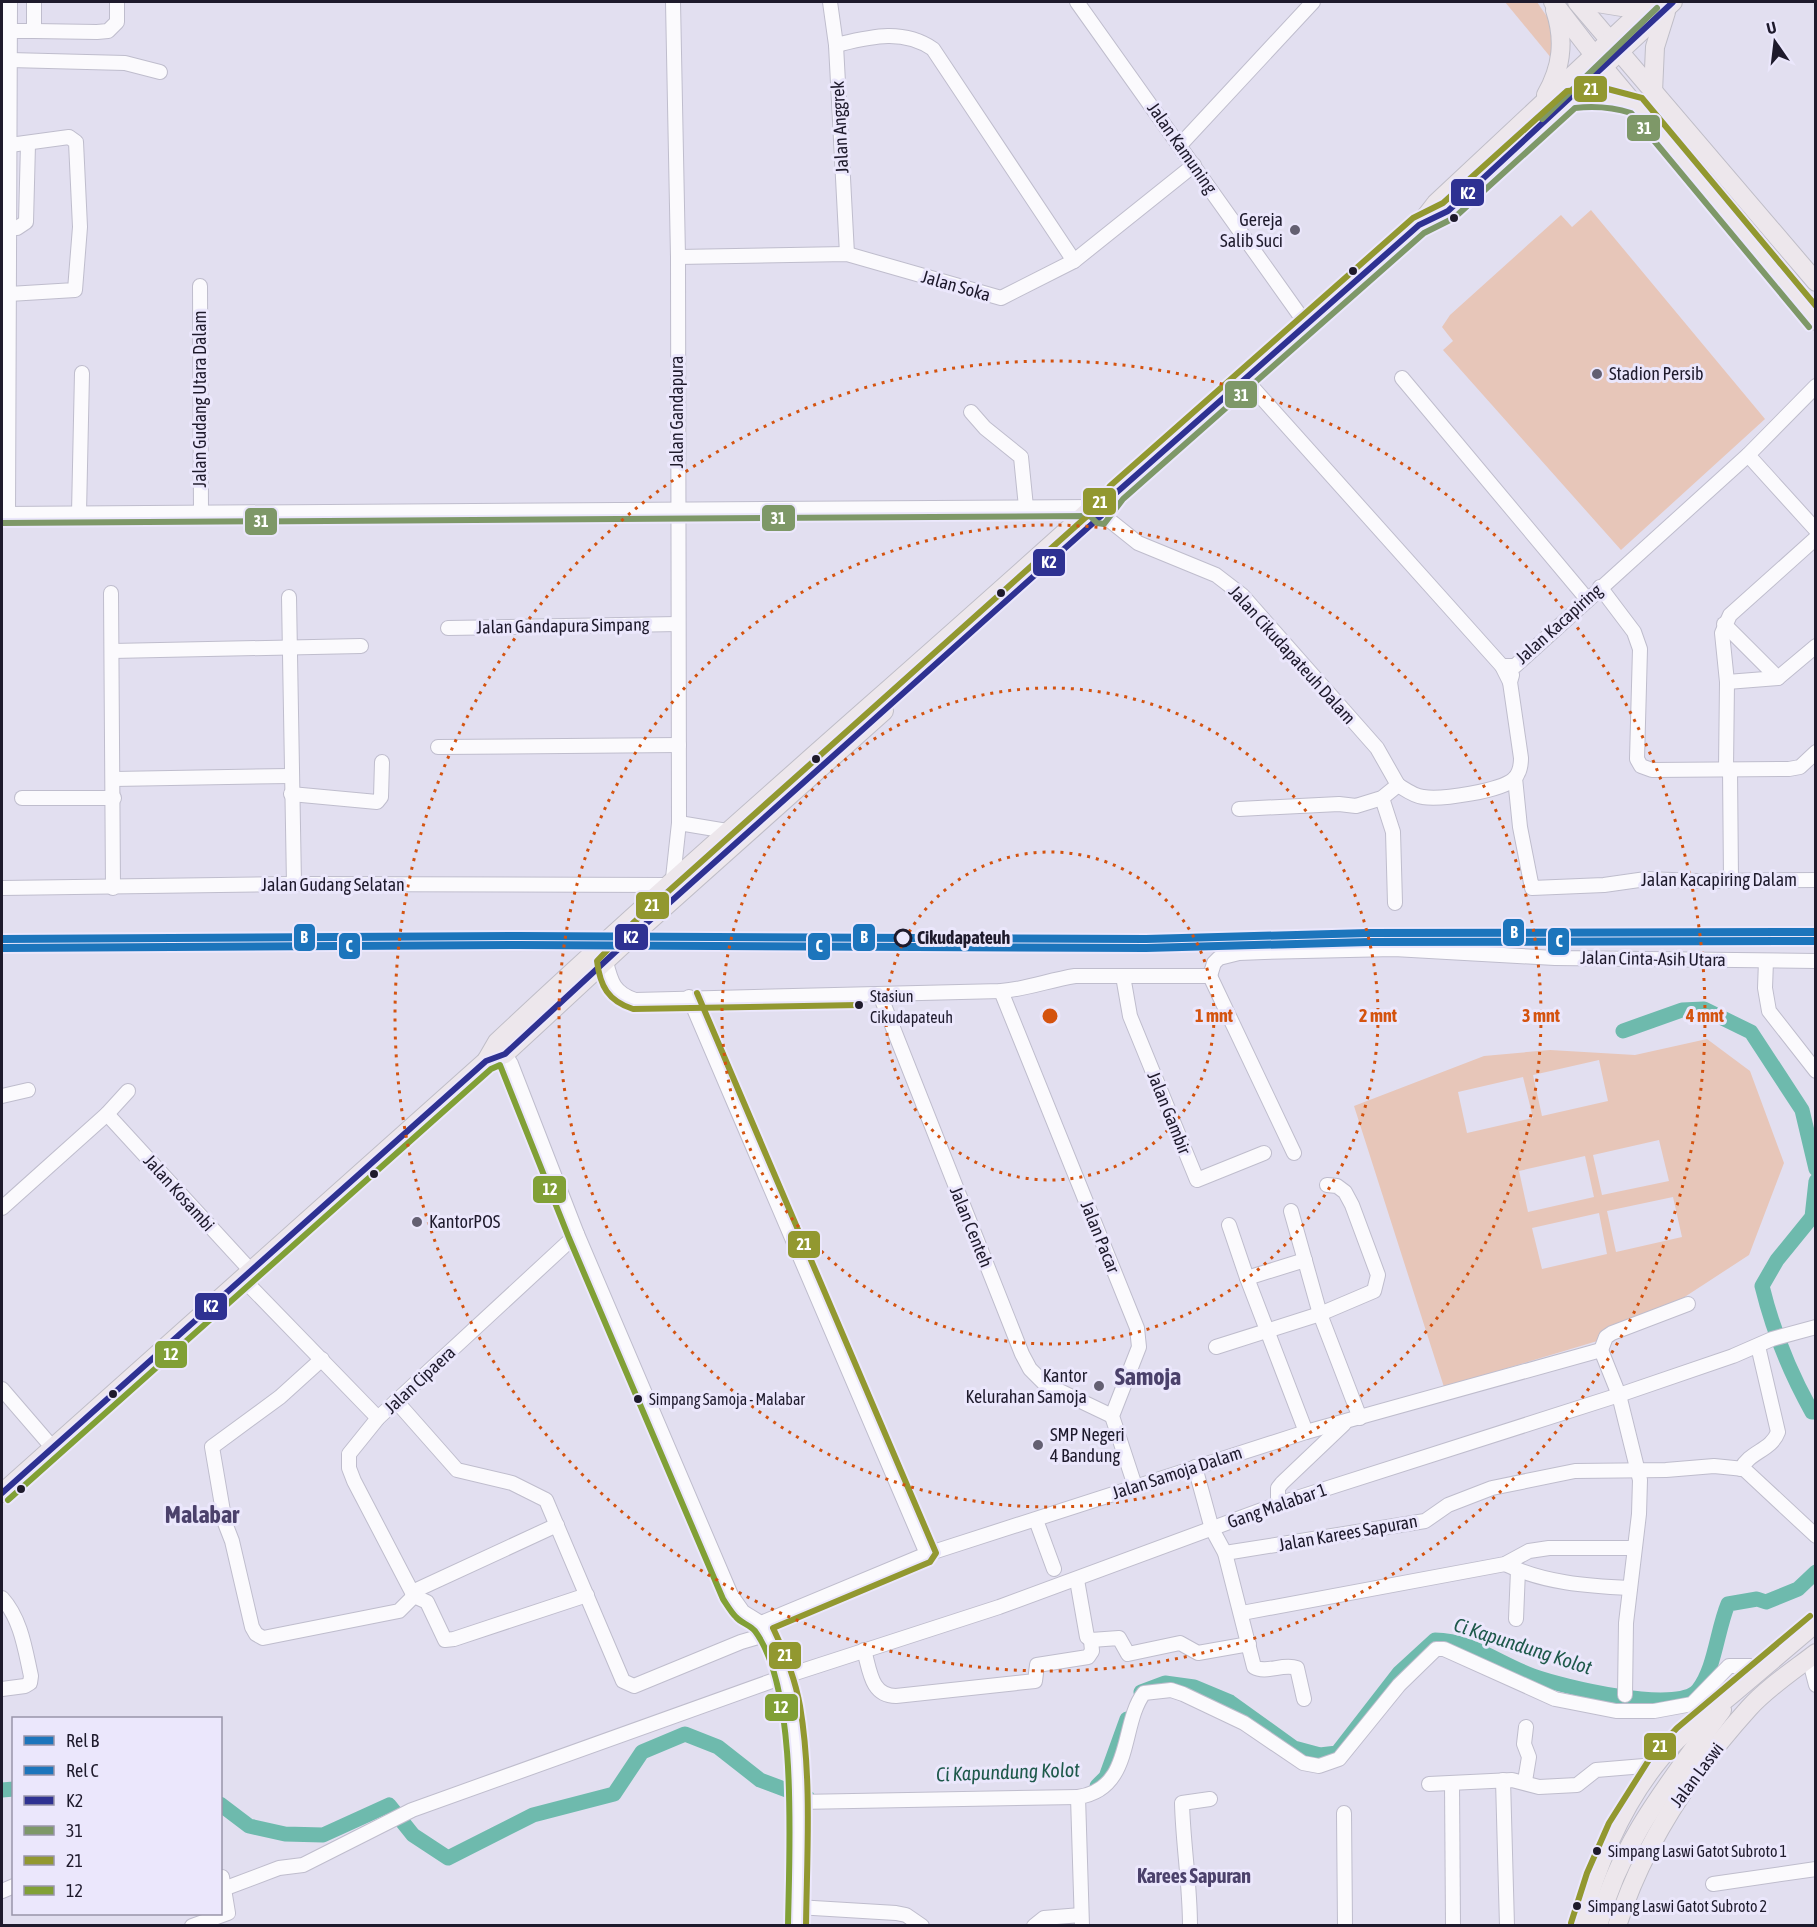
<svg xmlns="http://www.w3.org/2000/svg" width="1817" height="1927" viewBox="0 0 1817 1927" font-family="'Asap Condensed',sans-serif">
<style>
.green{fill:#e7c6b9;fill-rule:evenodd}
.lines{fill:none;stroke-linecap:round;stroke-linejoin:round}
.canal{stroke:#6ebaad;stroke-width:15}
.minor-casing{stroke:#bfbdcd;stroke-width:16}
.major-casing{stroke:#bfbdc7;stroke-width:20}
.minor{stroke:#fbfafd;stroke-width:14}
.major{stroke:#ede7ec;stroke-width:18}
.bus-1-casing{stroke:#ebe7fc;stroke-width:10}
.bus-2-casing{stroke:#ebe7fc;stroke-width:10}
.bus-3-casing{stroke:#ebe7fc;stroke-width:10}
.bus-4-casing{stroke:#ebe7fc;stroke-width:10}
.bus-1{stroke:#2e3192;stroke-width:6}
.bus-2{stroke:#7e9868;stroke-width:6}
.bus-3{stroke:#929830;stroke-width:6}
.bus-4{stroke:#81a036;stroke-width:6}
.rail-1-casing{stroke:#ebe7fc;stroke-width:12}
.rail-2-casing{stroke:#ebe7fc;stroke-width:12}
.rail-1{stroke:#1c75bc;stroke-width:8}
.rail-2{stroke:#1c75bc;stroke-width:8}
.ring{fill:none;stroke:#d4530f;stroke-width:3;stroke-dasharray:3 6}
.bus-dot{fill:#1e1a2c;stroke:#ebe7fc;stroke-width:2}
.poi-dot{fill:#635f71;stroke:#ebe7fc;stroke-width:2}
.stop-dot{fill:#ebe7fc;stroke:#1e1a2c;stroke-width:3}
.labels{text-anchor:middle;stroke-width:6;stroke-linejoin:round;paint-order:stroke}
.bus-label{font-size:16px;fill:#1e1a2c;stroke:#ebe7fc;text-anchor:start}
.street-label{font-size:18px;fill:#1e1a2c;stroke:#ebe7fc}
.poi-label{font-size:18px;fill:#1e1a2c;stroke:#ebe7fc;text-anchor:start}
.stop-label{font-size:18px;font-weight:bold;fill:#1e1a2c;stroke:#ebe7fc;text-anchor:start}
.water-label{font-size:20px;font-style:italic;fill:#1e594b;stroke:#ebe7fc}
.neighbourhood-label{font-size:20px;font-weight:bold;fill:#4b416b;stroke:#ebe7fc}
.district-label{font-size:24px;font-weight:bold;fill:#4b416b;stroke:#ebe7fc}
.centre{fill:#d4530f;stroke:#ebe7fc;stroke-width:3}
.ring-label{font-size:18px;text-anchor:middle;font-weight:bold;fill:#d4530f;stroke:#ebe7fc;stroke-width:6;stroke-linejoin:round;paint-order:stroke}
.line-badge{stroke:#ebe7fc;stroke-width:2}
.badge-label{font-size:16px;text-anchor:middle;font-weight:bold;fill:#fff}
</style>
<rect width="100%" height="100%" fill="#e2dff0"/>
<!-- green -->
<g class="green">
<path d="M1505 2H1537L1554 27 1552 59Z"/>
<path d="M1591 210 1765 419 1621 550 1443 350 1453 341 1442 327 1450 315 1561 215 1572 227Z"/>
<path d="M1707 1039 1750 1071 1784 1163 1749 1255 1634 1330 1444 1387 1354 1106 1484 1056 1550 1050 1635 1055ZM1599 1060 1608 1101 1542 1116 1533 1075ZM1523 1077 1533 1118 1467 1133 1458 1092ZM1659 1140 1669 1181 1602 1195 1593 1155ZM1585 1156 1594 1197 1528 1212 1519 1171ZM1673 1197 1682 1237 1616 1252 1607 1211ZM1599 1213 1607 1254 1542 1269 1532 1228Z"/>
</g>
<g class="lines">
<!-- canal -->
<g class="canal">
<path d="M1623 1031 1682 1010 1704 1009 1751 1032 1802 1110 1816 1169"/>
<path d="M1816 1181 1812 1217 1777 1260 1762 1286C1773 1331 1789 1371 1812 1412H1816"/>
<path d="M1141 1692 1165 1683 1194 1687 1230 1702 1294 1748 1320 1755 1337 1753 1399 1673 1435 1640C1470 1640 1500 1664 1533 1676 1561 1686 1677 1715 1698 1690 1715 1669 1717 1630 1728 1604L1757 1599 1766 1602 1798 1589 1816 1572"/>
<path d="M1097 1786 1106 1777 1127 1719"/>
<path d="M2 1790 14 1789"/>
<path d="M220 1804 249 1826 285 1834 323 1835 389 1805 413 1835 448 1858 533 1815 614 1794 642 1752 685 1734 718 1747 760 1780 808 1798"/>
</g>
<!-- minor casing -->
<g class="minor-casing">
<g id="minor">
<path d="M830 2 836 45 847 254"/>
<path d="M1077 2 1306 324"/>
<path d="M10 31H34V2"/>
<path d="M34 31 97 32 108 31 117 22V2"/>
<path d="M836 45C870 37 902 28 933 49L1074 261"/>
<path d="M10 60 125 63 160 72"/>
<path d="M1181 144 1313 2"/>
<path d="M9 228H17L26 222 28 144"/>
<path d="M678 257 847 254 1001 298 1074 261 1194 165"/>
<path d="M200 286 201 513"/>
<path d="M9 294 75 290 80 227 76 142 69 137 10 145"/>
<path d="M1402 378 1587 599"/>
<path d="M1245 379 1502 666 1510 682"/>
<path d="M971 412 985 428 1021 457 1026 507"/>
<path d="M1748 455 1816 530"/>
<path d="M79 513 82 373"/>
<path d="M2 514 1093 507 1138 543 1216 575 1242 595 1377 748 1398 785"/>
<path d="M8 514 10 2"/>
<path d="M1600 587 1634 632 1640 649 1637 759 1641 766 1652 770 1789 769 1800 767 1816 752"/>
<path d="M111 593 113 888"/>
<path d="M289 597 294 884"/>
<path d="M1724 624 1778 678"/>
<path d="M448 628 678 624"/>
<path d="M112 651 361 646"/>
<path d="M1502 666H1515L1748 455 1816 386"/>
<path d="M1727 682 1778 678 1816 646"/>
<path d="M438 747 679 745"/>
<path d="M1726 769 1727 682 1722 633 1730 615 1816 538"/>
<path d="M1730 769 1731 879"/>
<path d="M1515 778 1520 827 1532 888 1604 885 1646 879 1697 881 1816 880"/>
<path d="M114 779 290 776"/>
<path d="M1398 785C1406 790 1414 796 1423 797 1441 800 1501 791 1514 779 1520 773 1521 766 1521 758L1510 682 1512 675"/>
<path d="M291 794 377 802 381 797 382 762"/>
<path d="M22 798H114"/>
<path d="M1382 798 1393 832 1395 903"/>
<path d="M1239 809 1339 804 1356 806 1382 798 1398 785"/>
<path d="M679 823 727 831"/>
<path d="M673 878 679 823 678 257 673 2"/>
<path d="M2 888 294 884 665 885"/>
<path d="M1766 961 1765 988 1769 1011 1816 1071"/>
<path d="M606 962C611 982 614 993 635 1000L1001 991C1028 989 1049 980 1075 976H1210"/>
<path d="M1123 976 1130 1016 1197 1180 1264 1153"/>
<path d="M1210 976 1214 963 1219 958 1239 953 1264 952 1394 949 1555 958 1816 961"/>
<path d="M1210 976 1294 1153"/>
<path d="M1001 991 1137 1328 1139 1347 1112 1416 1135 1486"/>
<path d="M880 995 1022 1354 1030 1369 1045 1384 1112 1416"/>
<path d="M689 997 927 1554"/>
<path d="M500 1046 511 1064 577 1234 731 1595 743 1612 761 1623 779 1662 791 1707 798 1799 797 1926"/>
<path d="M2 1096 28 1090"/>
<path d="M107 1114 252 1272"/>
<path d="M2 1208 107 1114 128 1091"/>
<path d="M1291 1211 1320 1314 1360 1418"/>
<path d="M1229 1225 1247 1278"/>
<path d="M577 1234 378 1418 349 1454V1468L354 1481 414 1596 427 1602 445 1640 454 1639 587 1595"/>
<path d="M1305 1260 1247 1278 1306 1432"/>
<path d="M243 1279 378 1418"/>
<path d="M1216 1347 1320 1314 1374 1291 1378 1275 1352 1205 1345 1192 1337 1186 1327 1185"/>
<path d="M1601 1350 1619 1395 1640 1480 1639 1514 1626 1623 1625 1695"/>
<path d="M1601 1350 1606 1337 1612 1333 1688 1304"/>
<path d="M322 1359 280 1397 212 1447 225 1523 232 1541 252 1627 256 1634 263 1638 399 1611 414 1596"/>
<path d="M2 1389 52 1447"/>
<path d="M396 1401 457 1470 512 1483 546 1500 623 1681 634 1686 741 1642 765 1635"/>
<path d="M1195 1467 1212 1529 1225 1553 1254 1667C1266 1674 1283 1663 1297 1668L1304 1699"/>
<path d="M1741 1469C1750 1451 1771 1451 1778 1432L1758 1346"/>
<path d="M1278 1504V1488L1282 1483 1344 1424"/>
<path d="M1036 1520 1054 1569"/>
<path d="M1225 1553 1425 1521 1448 1505 1492 1488 1575 1471 1666 1470 1714 1466 1744 1469 1816 1536"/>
<path d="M1505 1564C1544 1583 1587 1586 1630 1588"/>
<path d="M1077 1580 1087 1637 1091 1640 1119 1638 1128 1654 1180 1643 1198 1653 1249 1644"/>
<path d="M412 1592 557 1525"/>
<path d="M2 1598C21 1619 25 1649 31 1676L30 1683 25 1686 2 1689"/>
<path d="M1242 1613 1505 1564 1529 1551 1549 1548H1634"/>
<path d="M1516 1619 1518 1570"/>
<path d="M761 1623 927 1554 1306 1432 1601 1350"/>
<path d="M864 1650C870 1671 871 1696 896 1696L1035 1681 1037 1665 1088 1657 1092 1651 1091 1640"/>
<path d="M1809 1658 1816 1685"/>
<path d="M1503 1780 1507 1926"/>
<path d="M1525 1781 1529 1757 1524 1744 1526 1727"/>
<path d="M1452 1783 1453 1926"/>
<path d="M1429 1784 1512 1780 1539 1787 1577 1785 1596 1770 1656 1765"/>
<path d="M798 1802 1078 1797"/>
<path d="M1344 1813 1345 1926"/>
<path d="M1713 1884 1816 1869"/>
<path d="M226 1888 279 1868 303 1865 412 1810 783 1677 999 1607 1278 1504 1619 1395 1733 1356 1772 1339 1816 1327"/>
<path d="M2 1891 14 1886"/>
<path d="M797 1907 896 1913 906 1915 922 1926"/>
<path d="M192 1926 228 1913 222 1877"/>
<path d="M1034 1926 1044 1918 1081 1915"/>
<path d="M1082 1926 1078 1797C1134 1789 1120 1724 1144 1693L1171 1690 1183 1694 1244 1723 1303 1763 1319 1766 1339 1759 1399 1685 1436 1649H1444L1555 1699 1616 1711H1654L1692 1704 1729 1666H1764"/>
<path d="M1190 1926C1190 1884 1183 1844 1182 1803L1210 1799"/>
</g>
</g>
<!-- major casing -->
<g class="major-casing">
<g id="major">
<path d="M1553 2 1604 68 1816 321"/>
<path d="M1577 2 1816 282"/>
<path d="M1591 2 1622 7 1644 2"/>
<path d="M1653 92 1655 47 1666 12"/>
<path d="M1546 95C1562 67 1565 40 1555 10"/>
<path d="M1571 99 1603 97 1636 105"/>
<path d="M1424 223 1448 211 1673 2"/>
<path d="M486 1061 505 1054 639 930 884 711"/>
<path d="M2 1493 486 1061 497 1042C692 859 895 686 1093 507L1116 493 1419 225 1436 203 1651 2"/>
<path d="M1580 1926C1598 1860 1628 1790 1676 1741 1695 1723 1716 1708 1736 1691 1762 1669 1789 1646 1816 1623"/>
<path d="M1598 1926C1621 1839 1671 1781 1722 1710"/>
<path d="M1617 1926C1643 1844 1692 1771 1749 1708 1768 1687 1794 1670 1816 1653"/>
</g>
</g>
<!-- minor -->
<use href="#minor" class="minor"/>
<!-- major -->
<use href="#major" class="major"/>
<!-- bus-1 casing -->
<g class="bus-1-casing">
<path id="bus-1" d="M2 1493 486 1061 505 1054 639 930 1102 515 1116 493 1419 225 1448 211 1673 2"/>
</g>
<!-- bus-2 casing -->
<g class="bus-2-casing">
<g id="bus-2">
<path d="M1542 119 1657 8"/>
<path d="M2 523 1090 516 1097 523 1104 524 1123 499 1424 233 1454 218 1575 108C1594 106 1612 107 1631 113L1809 327"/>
</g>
</g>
<!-- bus-3 casing -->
<g class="bus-3-casing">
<g id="bus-3">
<path d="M697 993 936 1553 930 1562 773 1628C785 1653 795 1678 800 1706 812 1777 807 1853 806 1926"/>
<path d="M859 1005 633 1009C608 1001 600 986 597 961L633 923 1095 509 1110 486 1413 218 1443 203 1567 91 1604 88 1642 98 1816 306"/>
<path d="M1571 1923 1587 1873 1609 1823 1652 1755 1677 1728 1810 1616"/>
</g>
</g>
<!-- bus-4 casing -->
<g class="bus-4-casing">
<path id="bus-4" d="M8 1500 491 1069 500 1065 569 1238 723 1599C727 1605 731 1612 736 1617 741 1623 750 1625 755 1631 799 1691 789 1851 788 1926"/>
</g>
<!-- bus-1 -->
<use href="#bus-1" class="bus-1"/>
<!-- bus-2 -->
<use href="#bus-2" class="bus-2"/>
<!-- bus-3 -->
<use href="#bus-3" class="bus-3"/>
<!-- bus-4 -->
<use href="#bus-4" class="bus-4"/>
<!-- rail-1 casing -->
<g class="rail-1-casing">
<path id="rail-1" d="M2 939 520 936 1146 939 1368 933 1816 932"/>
</g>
<!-- rail-2 casing -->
<g class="rail-2-casing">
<path id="rail-2" d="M2 948 520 945 1146 948 1368 942 1816 941"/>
</g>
<!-- rail-1 -->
<use href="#rail-1" class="rail-1"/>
<!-- rail-2 -->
<use href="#rail-2" class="rail-2"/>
</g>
<!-- distance rings -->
<g class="ring">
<circle cx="1050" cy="1016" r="164"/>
<circle cx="1050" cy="1016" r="328"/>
<circle cx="1050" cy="1016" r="491"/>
<circle cx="1050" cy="1016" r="655"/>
</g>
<!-- markers -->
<g class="bus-dot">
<circle cx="1454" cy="218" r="5"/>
<circle cx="1353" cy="271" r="5"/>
<circle cx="1001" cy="593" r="5"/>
<circle cx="816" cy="759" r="5"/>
<circle cx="859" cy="1005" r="5"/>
<circle cx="374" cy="1174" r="5"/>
<circle cx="113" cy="1394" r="5"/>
<circle cx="638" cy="1399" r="5"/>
<circle cx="21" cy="1489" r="5"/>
<circle cx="1597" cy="1851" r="5"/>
<circle cx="1577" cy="1906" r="5"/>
</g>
<g class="poi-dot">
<circle cx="1295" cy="230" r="6"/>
<circle cx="1597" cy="374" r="6"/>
<circle cx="417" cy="1222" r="6"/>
<circle cx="1099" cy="1386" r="6"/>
<circle cx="1038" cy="1445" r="6"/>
</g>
<circle class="stop-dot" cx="903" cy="938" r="8"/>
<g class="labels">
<!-- bus labels -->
<g class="bus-label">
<text x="870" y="1002">Stasiun<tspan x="870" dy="21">Cikudapateuh</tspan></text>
<text x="649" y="1405">Simpang Samoja - Malabar</text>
<text x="1608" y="1857">Simpang Laswi Gatot Subroto 1</text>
<text x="1588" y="1912">Simpang Laswi Gatot Subroto 2</text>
</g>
<!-- street labels -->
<g class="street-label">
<text transform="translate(840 127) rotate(-93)" y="6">Jalan Anggrek</text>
<text transform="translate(1182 148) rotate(55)" y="6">Jalan Kamuning</text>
<text transform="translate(956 286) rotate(16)" y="6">Jalan Soka</text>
<text transform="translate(200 399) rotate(-90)" y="6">Jalan Gudang Utara Dalam</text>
<text transform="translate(677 412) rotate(-90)" y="6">Jalan Gandapura</text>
<text transform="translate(1559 624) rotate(-42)" y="6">Jalan Kacapiring</text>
<text transform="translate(563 626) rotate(-1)" y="6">Jalan Gandapura Simpang</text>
<text transform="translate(1292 655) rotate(48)" y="6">Jalan Cikudapateuh Dalam</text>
<text x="1719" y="886">Jalan Kacapiring Dalam</text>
<text x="333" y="891">Jalan Gudang Selatan</text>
<text transform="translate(1653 959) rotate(1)" y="6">Jalan Cinta-Asih Utara</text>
<text transform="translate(1169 1113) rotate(68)" y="6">Jalan Gambir</text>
<text transform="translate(179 1193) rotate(48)" y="6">Jalan Kosambi</text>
<text transform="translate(971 1227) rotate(68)" y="6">Jalan Centeh</text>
<text transform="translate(1100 1237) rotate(68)" y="6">Jalan Pacar</text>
<text transform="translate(420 1380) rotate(-43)" y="6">Jalan Cipaera</text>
<text transform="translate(1177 1473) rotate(-18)" y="6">Jalan Samoja Dalam</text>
<text transform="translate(1277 1506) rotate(-19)" y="6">Gang Malabar 1</text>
<text transform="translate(1348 1533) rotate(-10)" y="6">Jalan Karees Sapuran</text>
<text transform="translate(1697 1775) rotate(-53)" y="6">Jalan Laswi</text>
</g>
<!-- poi labels -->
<g class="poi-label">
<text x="1283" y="226" text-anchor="end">Gereja<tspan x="1283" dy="21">Salib Suci</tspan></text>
<text x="1609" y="380">Stadion Persib</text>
<text x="429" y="1228">KantorPOS</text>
<text x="1087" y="1382" text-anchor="end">Kantor<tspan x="1087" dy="21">Kelurahan Samoja</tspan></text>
<text x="1050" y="1441">SMP Negeri<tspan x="1050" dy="21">4 Bandung</tspan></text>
</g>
<!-- stop labels -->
<g class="stop-label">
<text x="917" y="944">Cikudapateuh</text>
</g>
<!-- water labels -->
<g class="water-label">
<text transform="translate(1523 1646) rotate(18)" y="7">Ci Kapundung Kolot</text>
<text transform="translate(1008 1772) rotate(-2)" y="7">Ci Kapundung Kolot</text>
</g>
<!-- neighbourhood labels -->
<g class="neighbourhood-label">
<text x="1194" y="1883">Karees Sapuran</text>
</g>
<!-- district labels -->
<g class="district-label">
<text x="1148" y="1385">Samoja</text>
<text x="202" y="1523">Malabar</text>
</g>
</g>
<circle cx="1050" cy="1016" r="9" class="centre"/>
<g class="ring-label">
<text x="1214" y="1022">1 mnt</text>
<text x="1378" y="1022">2 mnt</text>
<text x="1541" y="1022">3 mnt</text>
<text x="1705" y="1022">4 mnt</text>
</g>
<g class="line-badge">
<rect x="1573" y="75" width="35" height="28" rx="6" fill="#929830"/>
<rect x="1626" y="114" width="35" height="28" rx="6" fill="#7e9868"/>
<rect x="1450" y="178" width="35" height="29" rx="6" fill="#2e3192"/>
<rect x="1224" y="380" width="34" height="29" rx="6" fill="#7e9868"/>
<rect x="1082" y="487" width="35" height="29" rx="6" fill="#929830"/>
<rect x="761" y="504" width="35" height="28" rx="6" fill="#7e9868"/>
<rect x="244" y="507" width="34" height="29" rx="6" fill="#7e9868"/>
<rect x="1032" y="548" width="34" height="29" rx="6" fill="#2e3192"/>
<rect x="635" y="891" width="35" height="29" rx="6" fill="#929830"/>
<rect x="1502" y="918" width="23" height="29" rx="6" fill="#1c75bc"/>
<rect x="614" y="923" width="35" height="28" rx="6" fill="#2e3192"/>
<rect x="293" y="923" width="23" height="29" rx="6" fill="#1c75bc"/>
<rect x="852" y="923" width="24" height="29" rx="6" fill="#1c75bc"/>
<rect x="1547" y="927" width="23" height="29" rx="6" fill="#1c75bc"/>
<rect x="338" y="932" width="23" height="28" rx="6" fill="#1c75bc"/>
<rect x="807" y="932" width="24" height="29" rx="6" fill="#1c75bc"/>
<rect x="532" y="1175" width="35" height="29" rx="6" fill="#81a036"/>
<rect x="787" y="1230" width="34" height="29" rx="6" fill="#929830"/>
<rect x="194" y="1292" width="34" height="29" rx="6" fill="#2e3192"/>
<rect x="154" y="1340" width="34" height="29" rx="6" fill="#81a036"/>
<rect x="768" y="1641" width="34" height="29" rx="6" fill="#929830"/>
<rect x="764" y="1693" width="35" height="29" rx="6" fill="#81a036"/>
<rect x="1643" y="1732" width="34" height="29" rx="6" fill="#929830"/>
</g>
<g class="badge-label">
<text x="1591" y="95">21</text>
<text x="1644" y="134">31</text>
<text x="1468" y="199">K2</text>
<text x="1241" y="401">31</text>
<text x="1100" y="508">21</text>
<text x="778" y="524">31</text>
<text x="261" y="527">31</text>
<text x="1049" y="568">K2</text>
<text x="652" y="911">21</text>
<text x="1514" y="938">B</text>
<text x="631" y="943">K2</text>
<text x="304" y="943">B</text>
<text x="864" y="943">B</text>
<text x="1559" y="947">C</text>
<text x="349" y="952">C</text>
<text x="819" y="952">C</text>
<text x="550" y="1195">12</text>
<text x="804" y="1250">21</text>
<text x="211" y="1312">K2</text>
<text x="171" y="1360">12</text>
<text x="785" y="1661">21</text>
<text x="781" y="1713">12</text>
<text x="1660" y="1752">21</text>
</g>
<!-- border -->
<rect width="1817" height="1927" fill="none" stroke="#1e1a2c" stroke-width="6"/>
<!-- legend -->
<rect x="12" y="1717" width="210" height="198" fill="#ebe7fc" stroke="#9995a9" stroke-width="1.5"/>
<rect x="24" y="1736" width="30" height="9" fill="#1c75bc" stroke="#9995a9" stroke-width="1.5"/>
<text x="66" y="1747" font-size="18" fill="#1e1a2c">Rel B</text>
<rect x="24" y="1766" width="30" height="9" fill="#1c75bc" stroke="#9995a9" stroke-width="1.5"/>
<text x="66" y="1777" font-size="18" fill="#1e1a2c">Rel C</text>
<rect x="24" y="1796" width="30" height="9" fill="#2e3192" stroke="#9995a9" stroke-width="1.5"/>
<text x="66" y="1807" font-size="18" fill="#1e1a2c">K2</text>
<rect x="24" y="1826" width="30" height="9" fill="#7e9868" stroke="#9995a9" stroke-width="1.5"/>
<text x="66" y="1837" font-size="18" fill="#1e1a2c">31</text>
<rect x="24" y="1856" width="30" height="9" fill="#929830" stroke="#9995a9" stroke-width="1.5"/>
<text x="66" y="1867" font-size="18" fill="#1e1a2c">21</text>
<rect x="24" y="1886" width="30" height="9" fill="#81a036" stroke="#9995a9" stroke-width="1.5"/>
<text x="66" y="1897" font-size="18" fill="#1e1a2c">12</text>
<!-- north arrow -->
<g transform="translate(1775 42) rotate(346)" stroke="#ebe7fc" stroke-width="4.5" paint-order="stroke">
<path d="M0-4.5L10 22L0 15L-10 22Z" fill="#1e1a2c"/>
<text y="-9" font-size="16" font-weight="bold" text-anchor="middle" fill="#1e1a2c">U</text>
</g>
</svg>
